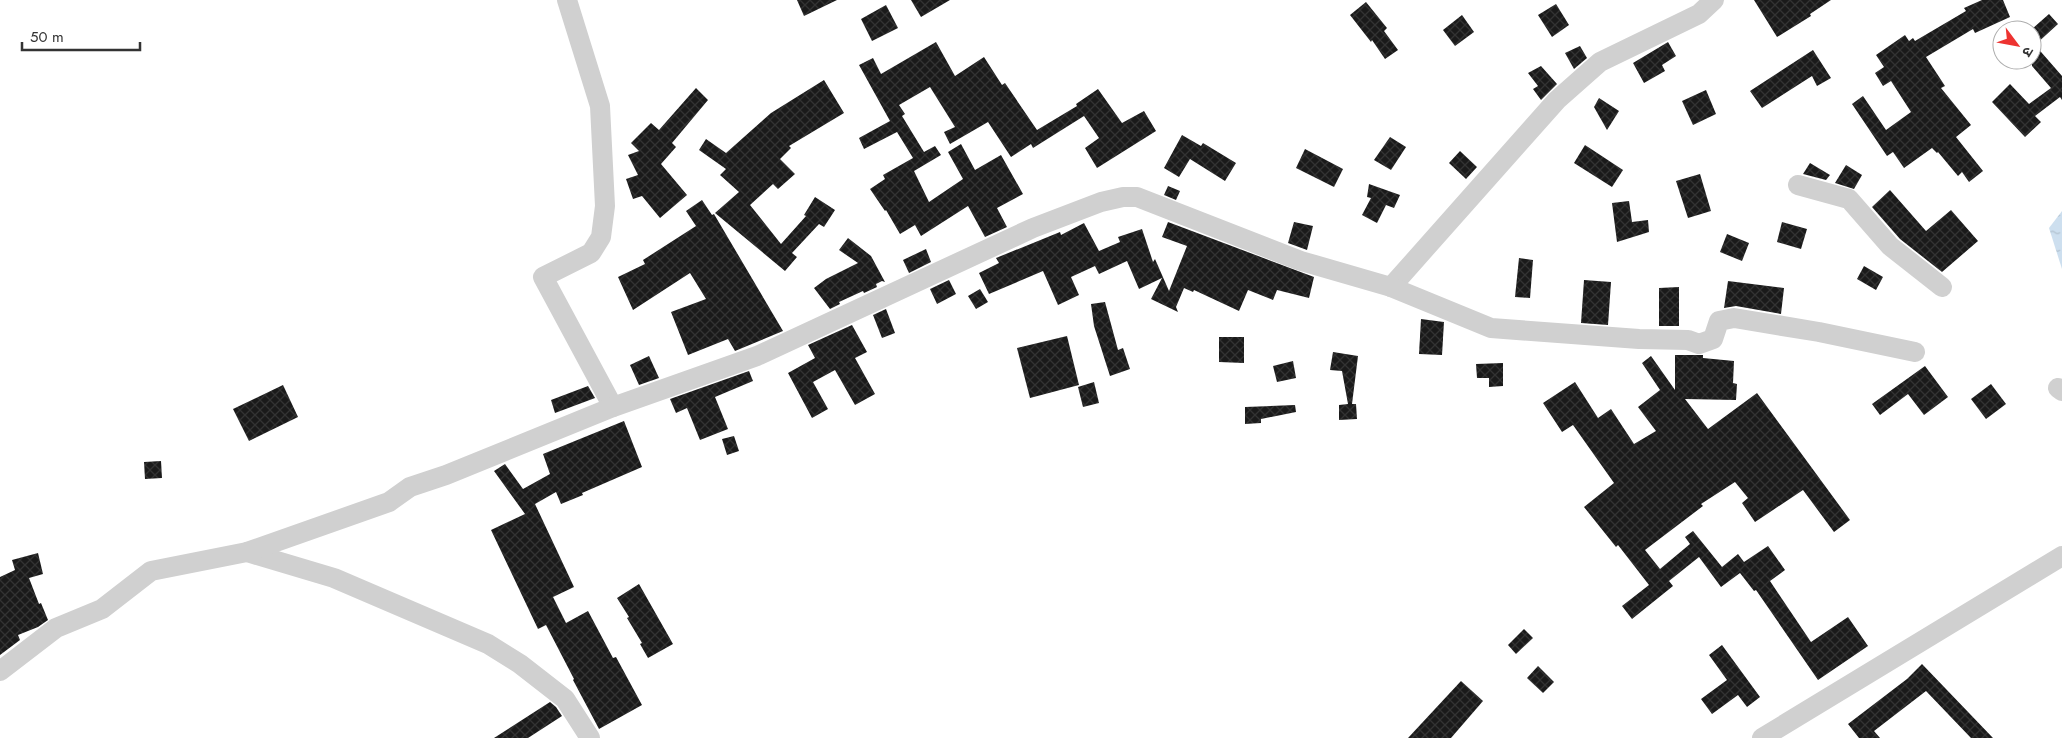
<svg xmlns="http://www.w3.org/2000/svg" width="2062" height="738" viewBox="0 0 2062 738" font-family="Jost,'Noto Sans Devanagari',sans-serif">
<style>
.water{fill:url(#water-ripples)}
.building{fill:url(#building-cross-hatch)}
.lines{fill:none;stroke-linecap:round;stroke-linejoin:round}
.minor{stroke:#d0d0d0;stroke-width:20}
</style>
<defs>
<pattern id="water-ripples" width="26" height="14" patternUnits="userSpaceOnUse" patternTransform="scale(1.25)"><rect width="26" height="14" fill="#cddfef"/><path d="M2 4q2-2 4 0t4 0M15 11q2-2 4 0t4 0" fill="none" stroke="#b0c0cd"/></pattern>
<pattern id="building-cross-hatch" width="8" height="8" patternUnits="userSpaceOnUse" patternTransform="scale(1.25)"><rect width="8" height="8" fill="#1a1a1a"/><path d="M0 0l8 8M0 8l8-8" fill="none" stroke="#333"/></pattern>
</defs>
<rect width="100%" height="100%" fill="#fff"/>
<!-- water -->
<path class="water" d="M2062 211V269L2049 228Z"/>
<!-- building -->
<g class="building">
<path d="M797 0H837L804 16Z"/>
<path d="M911 0H950L921 17Z"/>
<path d="M1754 0H1831L1810 14 1811 16 1777 37Z"/>
<path d="M1982 0H2003L2010 17 1975 33 1973 29 1926 57 1945 86 1941 88 1971 125 1956 137 1983 171 1969 182 1962 172 1958 176 1938 152 1937 153 1932 148 1904 168 1893 152 1887 156 1852 104 1863 96 1886 130 1911 112 1891 81 1883 86 1875 73 1884 67 1876 55 1905 35 1909 41 1913 38 1915 41 1966 11 1964 8Z"/>
<path d="M1366 2 1387 28 1384 31 1398 50 1385 59 1372 40 1371 42 1350 15Z"/>
<path d="M1556 4 1569 25 1552 37 1538 15Z"/>
<path d="M886 5 898 28 872 41 861 19Z"/>
<path d="M2049 14 2058 24 2035 45 2062 76V100L2060 97 2035 116 2041 122 2025 137 1992 102 2010 84 2029 104 2051 88 2032 66V29Z"/>
<path d="M1462 15 1474 32 1455 46 1443 30Z"/>
<path d="M936 42 955 76 984 57 1002 85 1005 83 1037 130 1077 106 1076 104 1098 89 1122 123 1144 111 1156 131 1097 168 1085 148 1099 138 1084 116 1033 148 1031 144 1011 157 988 122 950 144 944 132 955 127 930 87 899 105 905 114 902 116 924 152 935 146 941 155 914 171 929 202 963 179 948 152 961 144 975 170 1001 155 1023 194 997 208 1007 227 985 237 968 206 921 236 915 225 900 234 886 210 885 211 870 189 885 179 883 175 913 158 897 132 864 149 859 138 890 121 859 65 873 58 881 74Z"/>
<path d="M1668 42 1676 56 1662 65 1665 71 1644 83 1633 63Z"/>
<path d="M1580 46 1587 58 1574 69 1565 53Z"/>
<path d="M1813 50 1831 78 1817 86 1812 76 1762 108 1750 91Z"/>
<path d="M1541 66 1557 84 1541 100 1533 89 1538 86 1528 73Z"/>
<path d="M824 80 844 113 789 146 791 148 780 159 795 174 778 189 773 184 750 205 781 244 806 216 804 215 815 197 835 210 824 227 819 224 792 253 797 257 785 271 715 213 739 192 720 175 726 169 699 150 706 139 726 153 771 113Z"/>
<path d="M696 88 708 100 672 143 676 147 661 164 687 195 660 218 642 196 633 199 626 179 638 175 628 155 639 151 631 143 651 123 659 130Z"/>
<path d="M1706 90 1716 114 1693 125 1682 101Z"/>
<path d="M1599 98 1619 111 1607 130 1594 107Z"/>
<path d="M1182 135 1201 146 1203 143 1236 163 1225 181 1190 159 1179 177 1164 168Z"/>
<path d="M1390 137 1406 147 1391 170 1374 160Z"/>
<path d="M1585 145 1623 170 1612 187 1574 163Z"/>
<path d="M1305 149 1343 169 1334 187 1296 168Z"/>
<path d="M1460 151 1477 167 1466 179 1449 163Z"/>
<path d="M1810 163 1830 175 1826 180 1803 174Z"/>
<path d="M1846 165 1862 175 1854 189 1835 183Z"/>
<path d="M1700 174 1711 211 1688 218 1676 181Z"/>
<path d="M1369 184 1400 195 1394 208 1386 205 1377 223 1362 215 1371 198 1367 197Z"/>
<path d="M1168 186 1180 191 1176 200 1164 195Z"/>
<path d="M1890 190 1926 231 1951 210 1978 241 1942 272 1900 239 1872 207Z"/>
<path d="M702 200 712 215 714 214 783 331 735 351 728 339 688 355 671 312 706 299 690 273 633 310 618 277 645 264 643 260 696 226 686 211Z"/>
<path d="M1629 201 1632 222 1648 220 1649 232 1617 242 1612 203Z"/>
<path d="M1168 222 1314 277 1309 298 1277 290 1273 300 1248 290 1239 311 1194 290 1193 292 1184 288 1176 307 1178 312 1151 299 1162 278 1139 289 1127 261 1099 274 1095 266 1071 277 1079 295 1058 305 1043 271 989 294 979 273 999 263 996 258 1060 232 1061 235 1084 223 1099 251 1120 242 1118 237 1142 229 1153 262 1155 259 1169 291 1187 246 1162 237Z"/>
<path d="M1294 222 1313 226 1307 250 1288 243Z"/>
<path d="M1782 222 1807 229 1801 249 1777 242Z"/>
<path d="M1727 234 1749 243 1742 261 1720 252Z"/>
<path d="M848 238 871 256 885 282 882 281 876 284 877 287 864 293 863 291 839 302 840 304 830 309 814 288 826 279 858 263 839 250Z"/>
<path d="M926 249 931 262 909 273 903 260Z"/>
<path d="M1519 258 1533 260 1530 298 1515 297Z"/>
<path d="M1864 266 1883 277 1876 290 1857 279Z"/>
<path d="M949 280 956 294 937 304 930 289Z"/>
<path d="M1584 280 1611 282 1608 325 1581 323Z"/>
<path d="M1728 281 1784 288 1781 314 1736 306 1724 308Z"/>
<path d="M1679 287V326H1659V288Z"/>
<path d="M980 289 988 302 976 309 968 296Z"/>
<path d="M1105 302 1118 350 1123 348 1130 369 1110 376 1094 326 1091 304Z"/>
<path d="M886 309 895 333 882 338 873 315Z"/>
<path d="M1421 319 1444 322 1442 355 1419 354Z"/>
<path d="M852 325 867 352 855 358 875 394 855 405 835 370 813 382 828 409 812 418 788 373 815 358 808 345Z"/>
<path d="M1067 336 1079 385 1030 398 1017 348Z"/>
<path d="M1219 337H1244V363L1219 362Z"/>
<path d="M1333 352 1358 356 1352 404H1356L1357 419 1339 420V405L1348 404 1342 371 1330 370Z"/>
<path d="M1675 355H1703V358L1734 361 1733 383 1737 384 1736 400 1685 399 1708 429 1757 393 1850 520 1834 532 1803 490 1755 522 1742 503 1748 498 1735 482 1701 504 1703 506 1645 550 1660 569 1690 544 1685 537 1693 531 1722 567 1738 554 1744 562 1768 546 1785 570 1770 581 1811 642 1848 617 1868 646 1818 680 1756 590 1754 591 1740 573 1721 587 1699 557 1669 581 1673 586 1632 619 1622 606 1649 585 1618 545 1616 547 1584 507 1614 483 1573 425 1562 432 1543 403 1575 382 1598 418 1611 409 1634 444 1656 431 1638 407 1660 390 1642 363 1651 356 1675 390Z"/>
<path d="M649 356 659 378 639 385 630 365Z"/>
<path d="M1293 361 1296 378 1277 382 1273 366Z"/>
<path d="M1503 363V386L1489 387V378H1477L1476 364Z"/>
<path d="M1925 366 1948 397 1924 415 1908 394 1880 415 1872 404Z"/>
<path d="M749 371 753 381 715 397 728 429 700 440 687 408 676 413 670 399Z"/>
<path d="M1094 382 1099 403 1083 407 1078 387Z"/>
<path d="M1991 384 2006 404 1986 419 1971 399Z"/>
<path d="M283 385 298 417 249 441 233 409Z"/>
<path d="M588 386 595 398 555 413 551 400Z"/>
<path d="M1295 405 1296 412 1261 419V423L1245 424V407Z"/>
<path d="M624 421 642 467 582 493 583 495 561 504 556 492 535 504 574 587 553 597 566 623 588 611 613 658 616 657 642 705 599 729 573 680 574 679 546 625 538 629 491 530 525 514 494 471 505 464 523 489 550 474 543 454Z"/>
<path d="M734 436 739 451 727 455 722 439Z"/>
<path d="M161 461 162 478 145 479 144 462Z"/>
<path d="M38 553 43 574 29 578 39 604 41 603 48 620 38 627 18 635 20 640 0 655V577L15 570 12 560Z"/>
<path d="M639 584 673 644 648 658 640 644 642 643 627 618 629 617 617 598Z"/>
<path d="M1524 629 1533 638 1516 654 1508 645Z"/>
<path d="M1722 645 1760 697 1747 707 1738 695 1712 714 1701 699 1727 680 1709 655Z"/>
<path d="M1922 664 1993 738H1971L1926 691 1874 731 1880 738H1859L1848 724 1907 679Z"/>
<path d="M1538 666 1554 682 1543 693 1527 678Z"/>
<path d="M1461 681 1483 701 1451 738H1408Z"/>
<path d="M550 702 556 707 562 716 528 738H494Z"/>
</g>
<g class="lines">
<!-- minor -->
<g class="minor">
<path d="M567 0 600 106 605 206 601 237 591 253 543 277 613 407"/>
<path d="M1798 185 1849 199 1890 246 1942 287"/>
<path d="M1391 287 1557 100 1600 62 1699 14 1714 0"/>
<path d="M2058 388 2062 391"/>
<path d="M247 552 334 578 488 644 520 664 565 699 590 738"/>
<path d="M0 671 56 628 102 609 151 571 247 552 389 502 410 487 446 475 613 407 757 356 1033 228 1101 202 1123 197H1137L1301 261 1391 287 1491 328 1639 339 1688 340 1699 344 1713 339 1719 321 1734 318 1819 332 1915 352"/>
<path d="M1762 738 2062 556"/>
</g>
</g>
<!-- north arrow -->
<g transform="translate(2017 45) rotate(122)"><circle r="24" fill="#ffffff" stroke="#adadad"/>
<path d="M0-4L9 19L0 12L-9 19Z" fill="#ed3331"/>
<text y="-8" font-size="14" font-weight="bold" text-anchor="middle" fill="#333333">उ</text>
</g>
<!-- scale -->
<path d="M22 42v8h118v-8" fill="none" stroke="#333333" stroke-width="2.5"/>
<text x="30" y="42" font-size="15" fill="#333333" stroke="#ffffff" stroke-width="4" paint-order="stroke">50 m</text>
</svg>
